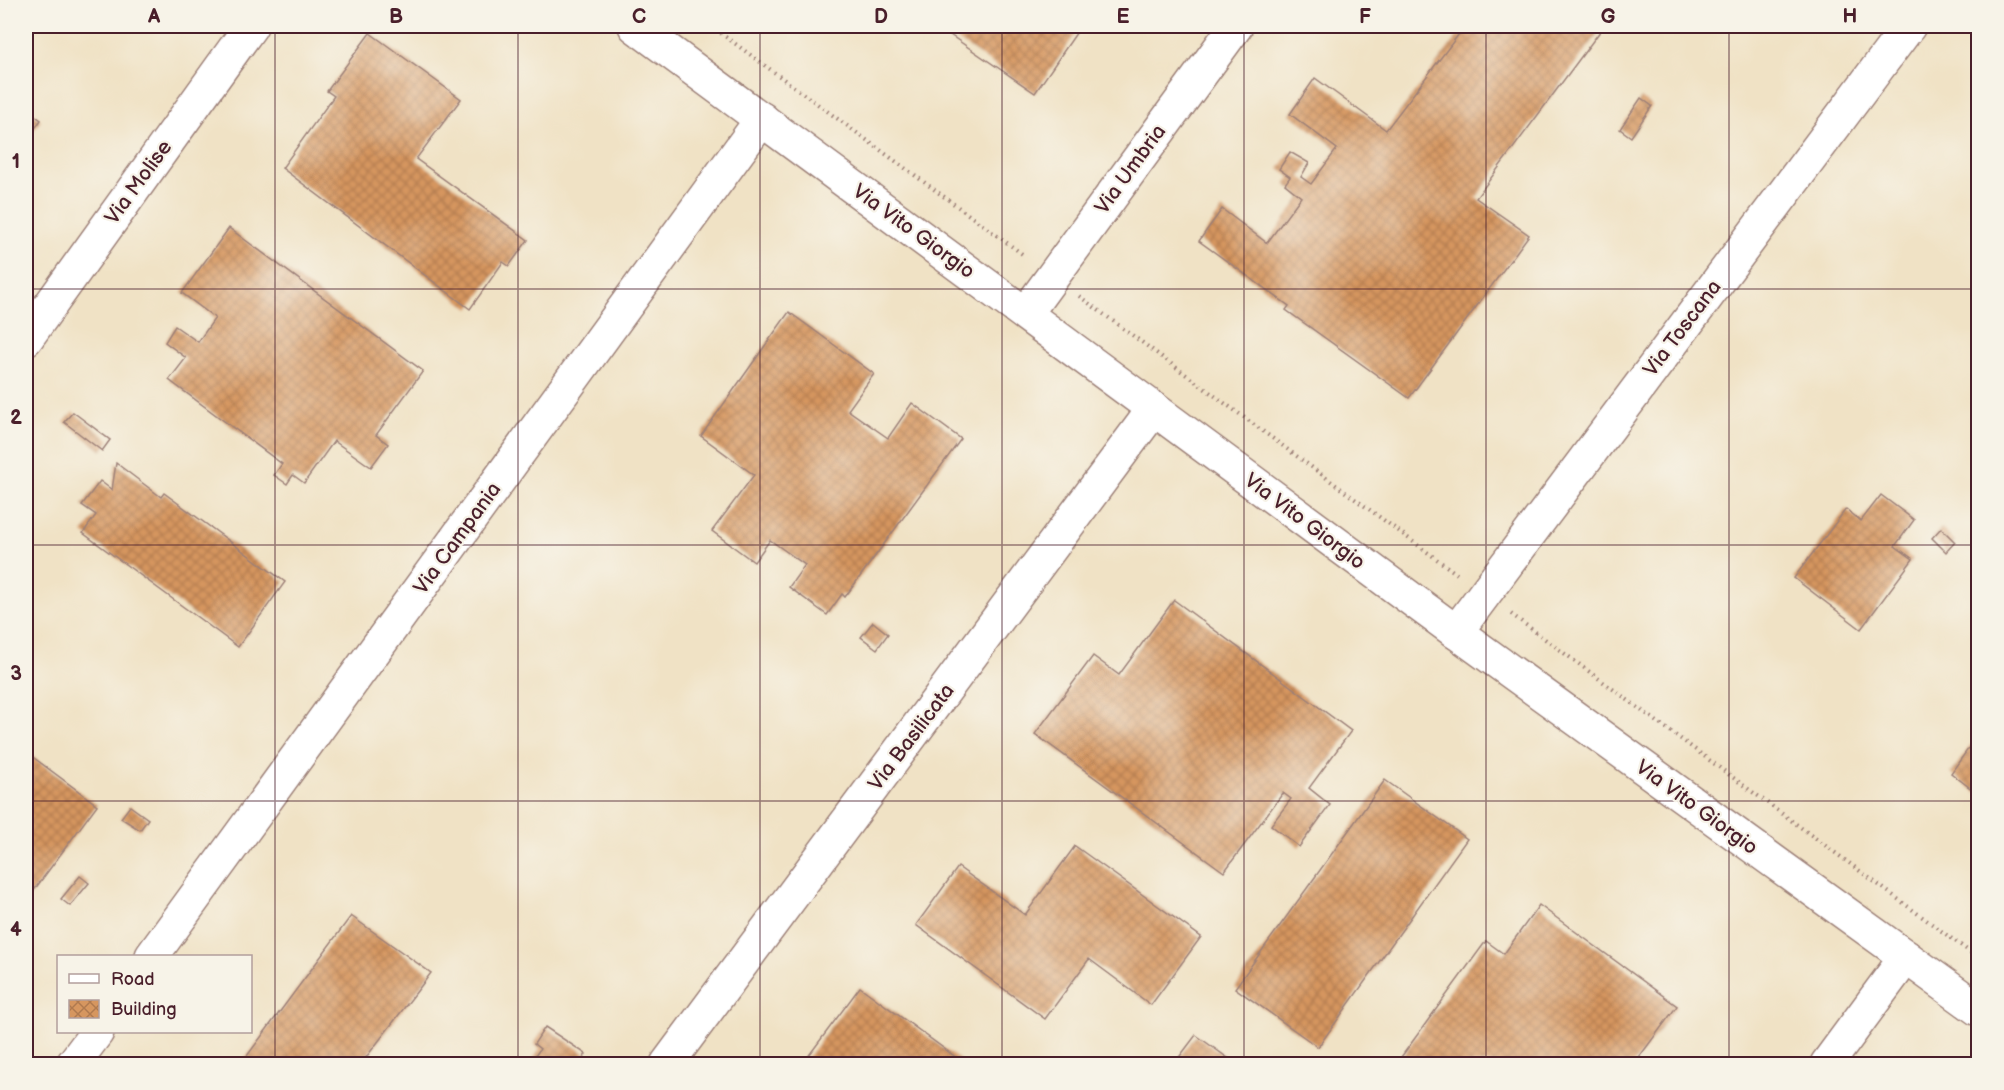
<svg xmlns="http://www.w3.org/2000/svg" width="2004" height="1090" viewBox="0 0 2004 1090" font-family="'Balsamiq Sans',sans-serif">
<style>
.building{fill:url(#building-cross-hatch)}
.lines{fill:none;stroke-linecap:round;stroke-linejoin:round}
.minor-casing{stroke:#9d8078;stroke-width:36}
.path{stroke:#9d8078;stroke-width:4;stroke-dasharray:1.5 4.5;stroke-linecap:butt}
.minor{stroke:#fff;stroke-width:33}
.grid{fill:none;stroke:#4a1f2b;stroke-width:1.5;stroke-opacity:0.55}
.labels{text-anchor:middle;stroke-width:4.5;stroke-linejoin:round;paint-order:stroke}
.street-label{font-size:21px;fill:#4a1f2b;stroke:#f7f3e8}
.neatline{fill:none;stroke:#4a1f2b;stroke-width:2}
.grid-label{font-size:20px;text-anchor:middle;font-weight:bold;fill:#4a1f2b}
</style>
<defs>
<pattern id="building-cross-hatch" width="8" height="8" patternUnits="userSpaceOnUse" patternTransform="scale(1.5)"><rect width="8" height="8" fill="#d6965f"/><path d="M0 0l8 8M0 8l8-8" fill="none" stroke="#b07a4f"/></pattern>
</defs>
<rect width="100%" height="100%" fill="#f7f3e8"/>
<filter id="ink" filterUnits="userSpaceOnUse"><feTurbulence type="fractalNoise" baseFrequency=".0167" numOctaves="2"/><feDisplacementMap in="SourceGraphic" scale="12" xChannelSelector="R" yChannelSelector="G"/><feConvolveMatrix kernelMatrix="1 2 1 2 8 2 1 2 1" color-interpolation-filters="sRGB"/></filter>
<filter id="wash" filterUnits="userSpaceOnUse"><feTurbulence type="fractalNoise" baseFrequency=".008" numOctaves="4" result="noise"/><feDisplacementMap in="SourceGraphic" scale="24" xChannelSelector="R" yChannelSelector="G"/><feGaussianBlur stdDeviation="1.35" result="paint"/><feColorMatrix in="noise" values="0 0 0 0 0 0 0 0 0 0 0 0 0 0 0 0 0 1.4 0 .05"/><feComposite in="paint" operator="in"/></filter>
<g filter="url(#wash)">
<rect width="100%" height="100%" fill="#f0e2c5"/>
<g id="blocks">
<!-- building -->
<g class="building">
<path d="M937 26H1081L1035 93Z"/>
<path d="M1465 26H1604L1476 198 1529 235 1409 398 1286 310 1289 306 1199 241 1222 209 1267 243 1301 197 1285 184 1290 177 1279 169 1290 152 1309 163 1301 177 1311 184 1337 149 1290 114 1315 78 1386 130Z"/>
<path d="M370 33 461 99 416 159 528 240 509 266 503 262 470 309 282 168 334 96 327 91Z"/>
<path d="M1641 98 1652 106 1631 137 1620 129Z"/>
<path d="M26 109 41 120 26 141Z"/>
<path d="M229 228 423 371 376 435 388 444 371 467 334 441 304 483 293 475 287 484 274 475 282 464 169 380 186 358 165 342 175 326 198 342 215 318 182 293Z"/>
<path d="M789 312 874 374 848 410 888 438 912 403 961 439 845 597 842 594 827 615 789 587 805 565 770 540 754 562 712 531 754 475 701 436Z"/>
<path d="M73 412 110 440 102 451 64 422Z"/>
<path d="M116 463 161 497 164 493 285 582 238 647 83 533 96 515 82 505 100 481 112 490Z"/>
<path d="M1881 495 1914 520 1895 546 1913 559 1861 629 1794 578 1846 509 1861 521Z"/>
<path d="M1941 528 1955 542 1946 552 1932 538Z"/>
<path d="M1174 600 1351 731 1309 788 1330 805 1299 847 1271 825 1291 799 1283 793 1224 872 1035 734 1093 656 1119 675Z"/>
<path d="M873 622 888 634 877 649 861 637Z"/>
<path d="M1978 735V794L1951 773Z"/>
<path d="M26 752 97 805 26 901Z"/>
<path d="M1385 780 1467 839 1318 1047 1235 988Z"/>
<path d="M130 806 148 819 140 830 121 818Z"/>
<path d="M1075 846 1201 937 1151 1005 1089 959 1045 1019 916 925 958 867 1025 915Z"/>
<path d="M80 876 89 883 70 906 61 899Z"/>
<path d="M1539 905 1677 1006 1634 1064H1396L1486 941 1504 954Z"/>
<path d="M351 916 431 973 361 1064H241Z"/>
<path d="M860 987 965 1064H808L804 1062Z"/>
<path d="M545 1027 586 1054 580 1064H541L533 1059 540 1049 534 1044Z"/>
<path d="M1196 1035 1236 1064H1174Z"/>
</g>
</g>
</g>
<g filter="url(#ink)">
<use href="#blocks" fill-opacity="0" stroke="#9d8078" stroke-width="1.5"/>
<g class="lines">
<!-- minor casing -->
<g class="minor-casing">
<g id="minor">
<path d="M635 26 1456 632 1978 1009"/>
<path d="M1026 313 1236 26"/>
<path d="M26 339 251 26"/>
<path d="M1456 632 1909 26"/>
<path d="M152 956 762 119"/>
<path d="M73 1064 97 1032"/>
<path d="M667 1064 1154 409"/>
<path d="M1827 1064 1906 957"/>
</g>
</g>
<!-- path -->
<g class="path">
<path d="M711 26 1025 256"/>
<path d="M1079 296 1457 574"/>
<path d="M1511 614 1978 958"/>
</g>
<!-- minor -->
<use href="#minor" class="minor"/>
</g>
</g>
<!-- grid -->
<path class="grid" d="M275 26V1064M518 26V1064M760 26V1064M1002 26V1064M1244 26V1064M1486 26V1064M1729 26V1064M26 289H1978M26 545H1978M26 801H1978"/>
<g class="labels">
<!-- street labels -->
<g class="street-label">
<text transform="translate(1130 169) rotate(-54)" y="7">Via Umbria</text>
<text transform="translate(138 182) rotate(-54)" y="7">Via Molise</text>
<text transform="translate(914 231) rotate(36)" y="7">Via Vito Giorgio</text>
<text transform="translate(1682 328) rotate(-53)" y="7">Via Toscana</text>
<text transform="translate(1305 521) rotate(37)" y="7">Via Vito Giorgio</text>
<text transform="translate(457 538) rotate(-54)" y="7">Via Campania</text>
<text transform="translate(911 737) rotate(-53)" y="7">Via Basilicata</text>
<text transform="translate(1697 807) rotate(36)" y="7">Via Vito Giorgio</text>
</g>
</g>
<!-- margin -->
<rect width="2004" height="1090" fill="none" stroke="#f7f3e8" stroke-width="66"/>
<!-- legend -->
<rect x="57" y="955" width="195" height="78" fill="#f7f3e8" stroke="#b29e9c" stroke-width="1.5"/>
<rect x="69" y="974" width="30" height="9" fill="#ffffff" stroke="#b29e9c" stroke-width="1.5"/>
<text x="111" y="985" font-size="18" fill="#4a1f2b">Road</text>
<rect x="69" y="1000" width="30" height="18" fill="url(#building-cross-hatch)" stroke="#b29e9c" stroke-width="1.5"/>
<text x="111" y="1015" font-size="18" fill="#4a1f2b">Building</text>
<rect x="33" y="33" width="1938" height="1024" class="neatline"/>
<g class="grid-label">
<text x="154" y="23">A</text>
<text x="396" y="23">B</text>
<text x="639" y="23">C</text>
<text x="881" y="23">D</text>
<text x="1123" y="23">E</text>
<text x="1365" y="23">F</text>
<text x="1608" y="23">G</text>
<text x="1850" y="23">H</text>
<text x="16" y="168">1</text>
<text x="16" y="424">2</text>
<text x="16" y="680">3</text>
<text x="16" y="936">4</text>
</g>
</svg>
